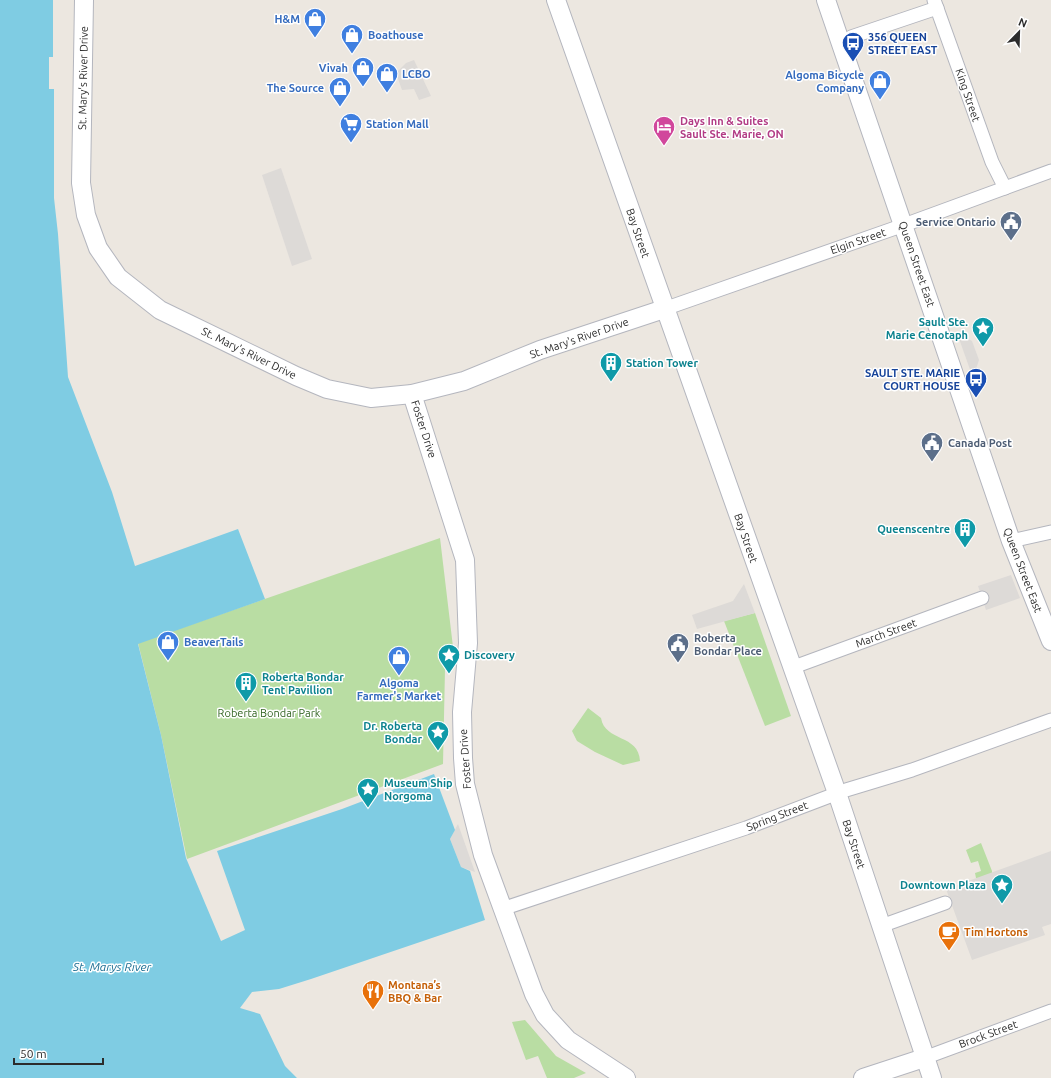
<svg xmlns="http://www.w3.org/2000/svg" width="1051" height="1078" viewBox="0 0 1051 1078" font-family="Ubuntu,sans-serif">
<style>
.green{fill:#b9dda3}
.plaza{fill:#dddad7}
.water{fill:#7fcce3}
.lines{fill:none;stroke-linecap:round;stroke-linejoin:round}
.street-casing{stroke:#b4b6be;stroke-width:15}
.secondary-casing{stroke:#b4b6be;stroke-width:20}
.street{stroke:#fff;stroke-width:13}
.secondary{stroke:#fff;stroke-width:18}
.labels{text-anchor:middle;stroke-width:3;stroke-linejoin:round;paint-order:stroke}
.shop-label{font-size:11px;font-weight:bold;fill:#366cbe;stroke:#fff;text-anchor:end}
.transit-label{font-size:11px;font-weight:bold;fill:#164399;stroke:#fff;text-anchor:start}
.street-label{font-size:11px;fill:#2c2c2c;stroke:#fff}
.hotel-label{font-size:11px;font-weight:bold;fill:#b23c85;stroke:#fff;text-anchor:start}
.service-label{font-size:11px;font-weight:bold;fill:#4e5e75;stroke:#fff;text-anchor:start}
.culture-label{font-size:11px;font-weight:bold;fill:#0d838f;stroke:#fff;text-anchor:end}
.park-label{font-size:11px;fill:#326422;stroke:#fff}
.food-label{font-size:11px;font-weight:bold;fill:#c56008;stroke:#fff;text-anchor:start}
.water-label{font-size:12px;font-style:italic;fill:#1b6d92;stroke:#fff}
</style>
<rect width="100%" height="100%" fill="#ece7e0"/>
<!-- green -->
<g class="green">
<path d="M440 538 453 647 445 669 443 764 187 859 161 735 138 643Z"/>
<path d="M755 613 791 716 765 726 724 621Z"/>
<path d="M588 708 601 718C605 742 639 734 640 761L623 765 595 752 577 741 572 731Z"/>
<path d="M981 843 992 871V878H976L975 873 981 871 978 861 971 863 966 850Z"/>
<path d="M525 1020 556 1056 586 1073 574 1078H547L538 1056 526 1060 512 1022Z"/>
</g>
<!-- plaza -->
<g class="plaza">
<path d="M414 60 431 96 419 100 414 89 402 90 396 73 406 63Z"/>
<path d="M281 168 312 259 292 266 262 175Z"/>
<path d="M957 333 972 341 979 360 973 378Z"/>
<path d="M1011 575 1020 598 986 610 978 586Z"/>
<path d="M744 584 755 613 697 629 692 615 733 601Z"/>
<path d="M458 824 475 872 461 867 450 839Z"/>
<path d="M1051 851V924L1042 927 1045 935 972 960 946 889Z"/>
</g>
<!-- water -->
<path class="water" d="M0 0H53V57H49V89H54V198L58 234 68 377 112 492 135 566 238 529 265 599 138 644 161 735 186 858 221 941 245 930 217 851 342 809 434 774 455 830 450 839 461 867 470 871 485 920 311 979 279 989 252 992 240 1008 260 1014 285 1066 297 1078H0Z"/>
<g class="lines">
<!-- street casing -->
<g class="street-casing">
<g id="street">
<path d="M934 0 992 162 1005 188"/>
<path d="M851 37 937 8"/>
<path d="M664 309 904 225 1051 171"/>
<path d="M1011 541 1051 532"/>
<path d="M791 668 982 598"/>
<path d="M502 909 746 828 846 790 912 770 1051 720"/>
<path d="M881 926 945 903"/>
<path d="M924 1058 1051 1011"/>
</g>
</g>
<!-- secondary casing -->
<g class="secondary-casing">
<g id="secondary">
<path d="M84 0 81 183 86 215 98 248 118 277 160 310 296 376 327 389 371 398 412 394 464 381 540 350 664 309"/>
<path d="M556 0 837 793 932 1078"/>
<path d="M826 0 1011 541 1051 641"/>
<path d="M412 394 465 560 468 643 462 712 463 758 465 784 483 855 534 994 545 1015 568 1040 626 1078"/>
<path d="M863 1078 924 1058"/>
</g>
</g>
<!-- street -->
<use href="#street" class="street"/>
<!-- secondary -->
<use href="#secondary" class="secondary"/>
</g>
<!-- icons -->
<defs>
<g id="shop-pin" transform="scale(1.15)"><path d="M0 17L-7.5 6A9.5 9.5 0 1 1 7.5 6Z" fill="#3f7fe0" stroke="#fff"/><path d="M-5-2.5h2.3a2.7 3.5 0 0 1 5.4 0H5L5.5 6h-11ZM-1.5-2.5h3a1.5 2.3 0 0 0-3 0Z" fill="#fff"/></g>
<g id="bus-pin" transform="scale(1.15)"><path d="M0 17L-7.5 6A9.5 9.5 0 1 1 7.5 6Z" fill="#1a4fb4" stroke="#fff"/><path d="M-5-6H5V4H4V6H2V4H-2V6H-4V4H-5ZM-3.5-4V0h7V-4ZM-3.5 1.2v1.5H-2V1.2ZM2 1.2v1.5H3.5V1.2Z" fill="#fff"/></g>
<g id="supermarket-pin" transform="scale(1.15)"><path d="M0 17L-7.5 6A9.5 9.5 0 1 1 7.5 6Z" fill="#3f7fe0" stroke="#fff"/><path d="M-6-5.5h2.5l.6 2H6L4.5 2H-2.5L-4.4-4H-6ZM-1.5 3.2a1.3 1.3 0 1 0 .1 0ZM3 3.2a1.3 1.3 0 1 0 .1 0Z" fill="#fff"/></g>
<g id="hotel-pin" transform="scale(1.15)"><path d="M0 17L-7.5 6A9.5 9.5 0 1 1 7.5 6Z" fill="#d1479c" stroke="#fff"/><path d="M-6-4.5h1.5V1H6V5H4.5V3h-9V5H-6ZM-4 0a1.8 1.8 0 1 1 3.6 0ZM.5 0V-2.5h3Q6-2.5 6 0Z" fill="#fff"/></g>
<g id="civic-pin" transform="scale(1.15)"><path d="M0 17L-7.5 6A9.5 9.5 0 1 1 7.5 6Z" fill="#5c6f8a" stroke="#fff"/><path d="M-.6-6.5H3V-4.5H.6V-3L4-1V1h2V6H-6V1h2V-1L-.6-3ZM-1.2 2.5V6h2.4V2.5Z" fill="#fff"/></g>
<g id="sight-pin" transform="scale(1.15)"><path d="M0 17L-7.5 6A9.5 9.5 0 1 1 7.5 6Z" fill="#0f9aa8" stroke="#fff"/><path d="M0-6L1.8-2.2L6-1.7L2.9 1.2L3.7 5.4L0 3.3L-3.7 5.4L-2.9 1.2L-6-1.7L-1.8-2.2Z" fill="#fff"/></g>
<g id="building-pin" transform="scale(1.15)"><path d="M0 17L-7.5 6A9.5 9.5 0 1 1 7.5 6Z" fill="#0f9aa8" stroke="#fff"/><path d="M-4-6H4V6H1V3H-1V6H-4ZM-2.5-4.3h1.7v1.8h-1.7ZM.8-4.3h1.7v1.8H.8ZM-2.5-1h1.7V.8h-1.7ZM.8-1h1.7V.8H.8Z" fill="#fff"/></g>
<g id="cafe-pin" transform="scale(1.15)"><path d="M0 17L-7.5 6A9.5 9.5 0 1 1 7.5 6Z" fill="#e8710a" stroke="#fff"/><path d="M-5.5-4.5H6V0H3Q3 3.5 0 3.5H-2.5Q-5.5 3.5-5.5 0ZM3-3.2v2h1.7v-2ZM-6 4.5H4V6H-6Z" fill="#fff"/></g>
<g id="restaurant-pin" transform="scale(1.15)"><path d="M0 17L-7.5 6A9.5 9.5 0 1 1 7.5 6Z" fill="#e8710a" stroke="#fff"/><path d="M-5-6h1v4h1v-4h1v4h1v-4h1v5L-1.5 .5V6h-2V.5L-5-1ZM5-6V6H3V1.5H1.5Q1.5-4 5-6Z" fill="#fff"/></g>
</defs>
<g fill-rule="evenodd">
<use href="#shop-pin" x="315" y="19"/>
<use href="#shop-pin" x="352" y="35"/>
<use href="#bus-pin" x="853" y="43"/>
<use href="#shop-pin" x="363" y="68"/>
<use href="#shop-pin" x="387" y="74"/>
<use href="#shop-pin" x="880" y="81"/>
<use href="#shop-pin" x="340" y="88"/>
<use href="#supermarket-pin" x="351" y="124"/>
<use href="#hotel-pin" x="664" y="127"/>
<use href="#civic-pin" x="1011" y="222"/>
<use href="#sight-pin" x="983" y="328"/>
<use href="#building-pin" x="611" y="363"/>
<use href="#bus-pin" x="976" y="379"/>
<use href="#civic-pin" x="932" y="443"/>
<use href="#building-pin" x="965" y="529"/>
<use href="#shop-pin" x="168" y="642"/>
<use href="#civic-pin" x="678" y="644"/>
<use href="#sight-pin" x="449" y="655"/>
<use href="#shop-pin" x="399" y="657"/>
<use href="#building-pin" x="246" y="683"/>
<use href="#sight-pin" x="438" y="732"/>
<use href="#sight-pin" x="368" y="789"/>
<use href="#sight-pin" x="1002" y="885"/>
<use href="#cafe-pin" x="949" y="932"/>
<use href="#restaurant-pin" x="373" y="991"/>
</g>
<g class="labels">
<!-- shop labels -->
<g class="shop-label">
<text x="300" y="23">H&amp;M</text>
<text x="368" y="39" text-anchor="start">Boathouse</text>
<text x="348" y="72">Vivah</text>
<text x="402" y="78" text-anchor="start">LCBO</text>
<text x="864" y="79">Algoma Bicycle<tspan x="864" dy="13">Company</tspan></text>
<text x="324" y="92">The Source</text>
<text x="366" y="128" text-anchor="start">Station Mall</text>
<text x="184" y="646" text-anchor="start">BeaverTails</text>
<text x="399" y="687" text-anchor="middle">Algoma<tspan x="399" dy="13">Farmer's Market</tspan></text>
</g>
<!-- transit labels -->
<g class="transit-label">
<text x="868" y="41">356 QUEEN<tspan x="868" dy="13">STREET EAST</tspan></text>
<text x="960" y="377" text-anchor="end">SAULT STE. MARIE<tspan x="960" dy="13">COURT HOUSE</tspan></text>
</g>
<!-- street labels -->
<g class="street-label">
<text transform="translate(83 78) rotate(-89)" y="4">St. Mary's River Drive</text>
<text transform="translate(968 95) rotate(71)" y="4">King Street</text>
<text transform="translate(638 233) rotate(71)" y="4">Bay Street</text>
<text transform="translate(858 241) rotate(-19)" y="4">Elgin Street</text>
<text transform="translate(917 264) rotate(71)" y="4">Queen Street East</text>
<text transform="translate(579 338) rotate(-19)" y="4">St. Mary's River Drive</text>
<text transform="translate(249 353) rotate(26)" y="4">St. Mary's River Drive</text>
<text transform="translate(424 429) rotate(72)" y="4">Foster Drive</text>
<text transform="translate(746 538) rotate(71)" y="4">Bay Street</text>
<text transform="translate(1023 570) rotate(69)" y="4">Queen Street East</text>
<text transform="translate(886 633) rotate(-20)" y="4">March Street</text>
<text transform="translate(465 759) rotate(-94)" y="4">Foster Drive</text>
<text transform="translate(777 816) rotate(-21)" y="4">Spring Street</text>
<text transform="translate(854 844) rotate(72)" y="4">Bay Street</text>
<text transform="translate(988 1034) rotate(-20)" y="4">Brock Street</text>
</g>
<!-- hotel labels -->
<g class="hotel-label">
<text x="680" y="125">Days Inn &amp; Suites<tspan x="680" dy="13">Sault Ste. Marie, ON</tspan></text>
</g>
<!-- service labels -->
<g class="service-label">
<text x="996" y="226" text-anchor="end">Service Ontario</text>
<text x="948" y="447">Canada Post</text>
<text x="694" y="642">Roberta<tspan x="694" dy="13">Bondar Place</tspan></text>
</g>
<!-- culture labels -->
<g class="culture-label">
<text x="968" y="326">Sault Ste.<tspan x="968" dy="13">Marie Cenotaph</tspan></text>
<text x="626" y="367" text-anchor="start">Station Tower</text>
<text x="950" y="533">Queenscentre</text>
<text x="464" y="659" text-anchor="start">Discovery</text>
<text x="262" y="681" text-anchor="start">Roberta Bondar<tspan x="262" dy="13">Tent Pavillion</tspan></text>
<text x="422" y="730">Dr. Roberta<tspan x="422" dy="13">Bondar</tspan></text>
<text x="384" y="787" text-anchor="start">Museum Ship<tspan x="384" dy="13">Norgoma</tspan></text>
<text x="986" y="889">Downtown Plaza</text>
</g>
<!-- park labels -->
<g class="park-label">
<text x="269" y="717">Roberta Bondar Park</text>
</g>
<!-- food labels -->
<g class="food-label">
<text x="964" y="936">Tim Hortons</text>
<text x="388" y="989">Montana’s<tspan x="388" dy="13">BBQ &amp; Bar</tspan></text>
</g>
<!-- water labels -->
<g class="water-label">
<text x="112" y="971">St. Marys River</text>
</g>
</g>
<!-- north arrow -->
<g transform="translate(1019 32) rotate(23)" stroke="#ffffff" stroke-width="3" paint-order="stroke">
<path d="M0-3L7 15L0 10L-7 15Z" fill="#2c2c2c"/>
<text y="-6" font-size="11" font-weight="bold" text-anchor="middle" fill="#2c2c2c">N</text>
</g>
<!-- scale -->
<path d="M14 1058v6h89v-6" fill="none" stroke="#2c2c2c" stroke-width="2"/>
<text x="20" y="1058" font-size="12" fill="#2c2c2c" stroke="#ffffff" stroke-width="3" paint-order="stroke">50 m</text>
</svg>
